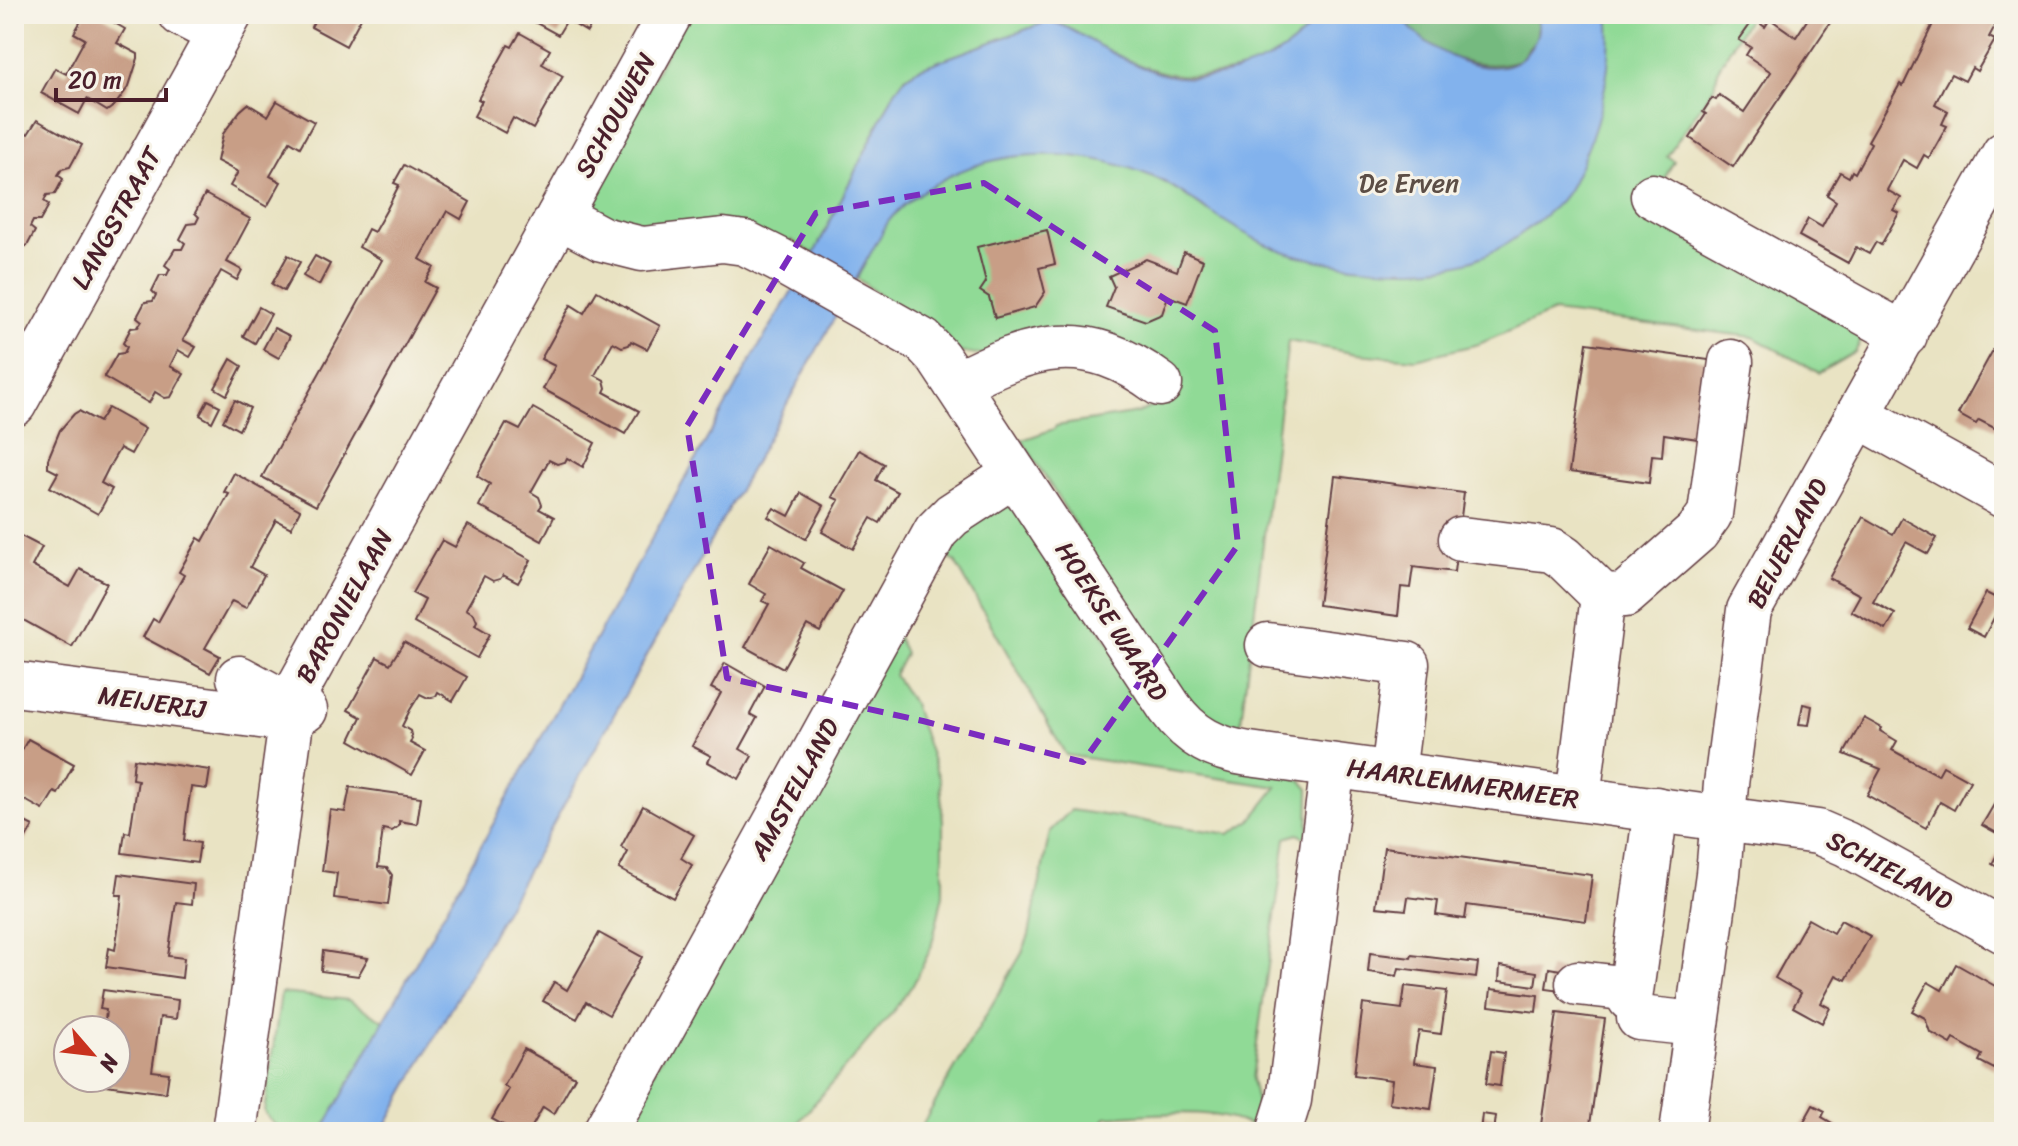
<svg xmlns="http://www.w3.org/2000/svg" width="2018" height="1146" viewBox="0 0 2018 1146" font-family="Sriracha,sans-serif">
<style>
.green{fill:#90da96;stroke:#6d7c60;stroke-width:2}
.forest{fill:#74ba7f;stroke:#5f6c55;stroke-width:2}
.water{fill:#82b2ed;stroke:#66688c;stroke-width:2}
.building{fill:#c89e86}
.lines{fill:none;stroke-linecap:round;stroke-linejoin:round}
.minor-casing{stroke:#623c42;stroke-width:47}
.minor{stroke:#fff;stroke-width:44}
.marked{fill:none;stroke:#7b2cbf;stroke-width:6;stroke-dasharray:16 10;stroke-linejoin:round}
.labels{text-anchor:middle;stroke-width:6;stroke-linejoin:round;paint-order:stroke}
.street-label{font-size:26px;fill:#4a1f2b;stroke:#f7f3e8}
.park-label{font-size:26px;fill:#5c4e46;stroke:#f7f3e8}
</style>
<rect width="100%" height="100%" fill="#f7f3e8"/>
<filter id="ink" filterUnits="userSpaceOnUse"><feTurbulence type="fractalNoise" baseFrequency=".0125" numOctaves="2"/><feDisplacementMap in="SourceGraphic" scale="16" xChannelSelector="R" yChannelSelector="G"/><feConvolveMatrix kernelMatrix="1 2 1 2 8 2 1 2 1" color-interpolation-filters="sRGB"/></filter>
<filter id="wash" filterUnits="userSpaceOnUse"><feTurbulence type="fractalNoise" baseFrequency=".006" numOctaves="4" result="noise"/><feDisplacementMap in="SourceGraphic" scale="32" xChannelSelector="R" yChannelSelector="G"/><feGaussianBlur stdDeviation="1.8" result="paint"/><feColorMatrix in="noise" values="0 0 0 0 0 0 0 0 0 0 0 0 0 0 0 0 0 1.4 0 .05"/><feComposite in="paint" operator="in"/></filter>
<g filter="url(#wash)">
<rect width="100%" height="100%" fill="#e9e3c3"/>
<!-- green -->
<g class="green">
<path d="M686 14H1751L1719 67 1714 87 1667 156 1674 161 1649 206 1869 326 1855 352 1819 373 1753 337 1553 312 1479 344 1416 359 1357 354 1288 341 1240 729 1232 730 1188 705 1022 440 1054 429 1056 426 1138 413 1160 403 1174 370 953 352 857 278C869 256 880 229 897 210 908 198 923 190 937 182 1002 144 1093 146 1160 180 1177 188 1191 199 1206 210L1244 69C1187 84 1150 74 1099 46 1083 37 1067 25 1049 21L918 69 906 76 895 91 814 254 791 240 786 248 648 236 592 211 589 202Z"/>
<path d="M1006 505 1016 509 1168 727 1302 781 1309 789 1308 839 1298 834 1286 838 1252 1079 1258 1107 1270 1108 1262 1131C1215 1105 1158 1114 1106 1117L1097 1132H918L1022 953 1029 935 1050 831 1071 810 1229 834 1250 821 1277 787 1066 755 955 562 939 553 949 536Z"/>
<path d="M896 633 905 654 894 675 913 704 940 781 943 823V895L931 948 914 983 891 1014 790 1132H620Z"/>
<path d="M281 993 348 1000 384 1021 322 1132H281L264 1112Z"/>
</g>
<!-- forest -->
<path class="forest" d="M1400 14H1536L1538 36 1520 60C1477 74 1423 54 1400 14Z"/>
<!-- water -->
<path class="water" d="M1318 14H1400C1420 49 1500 92 1530 49 1538 37 1540 27 1536 14H1608C1615 71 1597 133 1572 183 1563 201 1550 211 1535 223 1517 238 1496 252 1473 260 1419 278 1316 267 1265 244 1245 234 1225 222 1207 210 1190 199 1175 186 1156 178 1085 148 1002 144 935 184 916 194 901 205 888 222L382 1132H322L752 358 814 254 895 91 907 76 918 69 1049 21C1070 26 1089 41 1109 51 1126 60 1147 70 1166 75 1209 85 1273 66 1303 34 1309 28 1313 21 1318 14Z"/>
<g id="blocks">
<!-- building -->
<g class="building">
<path d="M85 14H99L125 29 117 43 138 54V58L129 86 115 105 107 111 87 99 79 114 41 93 55 68 66 74 85 39 74 33Z"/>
<path d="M318 14H363L346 46 311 27Z"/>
<path d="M520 14H597L587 32 567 20 558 35Z"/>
<path d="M1811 14H1836L1733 167 1690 138 1706 114 1703 112 1712 98 1716 100 1719 95 1744 112 1771 72 1746 55 1751 47 1739 40 1754 19 1765 27 1770 19 1796 37Z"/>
<path d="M1923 14H1984L1982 17 1996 24 1989 37 1995 40 1977 71 1972 68 1965 81 1951 74 1943 88 1935 104 1948 111 1942 124 1947 126 1929 158 1924 155 1917 168 1903 160 1887 190 1901 198 1893 210 1899 213 1881 245 1876 242 1869 254 1856 247 1848 263 1799 236 1808 219 1822 227 1836 201 1827 195 1840 172 1849 177 1852 171 1855 173 1871 143 1868 141 1900 84 1903 86 1932 26 1920 19Z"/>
<path d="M520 33 550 50 542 64 563 76 533 129 513 118 505 133 474 116 482 101 478 99 508 45 512 47Z"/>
<path d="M277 101 314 122 300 147 290 141 270 176 281 182 267 207 230 186 238 172 217 161 223 134 240 111 248 104 268 116Z"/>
<path d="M37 120 82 145 70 167 62 169 58 175 63 179 55 194 47 195 44 201 49 205 40 221H33L30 227 35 231 27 246 18 247 15 253 20 256 14 268V161L22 147 14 143V126L28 134Z"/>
<path d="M404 165 470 202 461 219 447 211 420 259 434 267 425 282 436 288 316 506 262 477 382 260 359 247 368 229 374 232 387 209 399 185 394 183Z"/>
<path d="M205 194 250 219 227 262 242 270 237 280 221 271 183 340 196 347 190 357 178 350 170 366 184 374 178 384 171 397 165 398 155 392 149 403 104 377 117 354 124 353 127 347 123 343 131 328 138 327 142 321 137 317 145 302 153 301 156 295 152 291 160 275H167L170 269 165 265 175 249H182L185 243 180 239 188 224 196 223 199 217 195 213Z"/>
<path d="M1047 230 1055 264 1039 268 1045 292 1035 307 995 318 989 297 980 291 986 282 977 247Z"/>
<path d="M1184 252 1203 260 1187 303 1168 296 1162 314 1146 321 1106 307 1114 287 1109 276 1146 259 1177 271Z"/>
<path d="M288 255 300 262 284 291 272 284Z"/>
<path d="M315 256 330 264 319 285 303 276Z"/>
<path d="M597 291 660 326 647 349 631 341 629 345 622 347 613 342 595 375 604 380 606 388 604 392 639 411 625 434 543 389 555 366 541 359 571 305 584 313Z"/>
<path d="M259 307 271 314 255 343 243 336Z"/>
<path d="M274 328 290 336 279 358 263 349Z"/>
<path d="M1587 343 1716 361 1705 440 1664 434 1662 456 1652 455 1649 483 1569 472Z"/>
<path d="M1993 350 2004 356 2002 378 2004 379V433L1979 420 1976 424 1958 414Z"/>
<path d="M231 359 242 366 227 395 215 388Z"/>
<path d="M208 400 220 406 212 422 200 415Z"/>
<path d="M235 400 250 408 239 430 223 421Z"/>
<path d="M108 408 145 429 131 454 120 448 110 465 101 483 112 489 98 514 50 487 58 473 48 468V459L60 430 74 414 79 411 99 422Z"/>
<path d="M533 408 595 443 583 467 567 458 565 462 557 464 549 460 531 492 539 497 542 505 539 509 554 517 542 541 479 506 490 484 477 476 506 423 520 430Z"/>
<path d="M859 450 884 464 876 480 898 492 880 523 871 518 853 549 822 532 839 500 832 497Z"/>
<path d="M234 473 300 510 291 528 276 520 263 543 250 567 264 575 255 592 246 608 232 601 205 648 220 656 210 673 143 637 153 619 158 622 184 575 179 572 198 538 203 541 229 494 224 492Z"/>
<path d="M1335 476 1464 493 1454 572 1413 567 1410 588 1401 587 1398 616 1318 605Z"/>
<path d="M801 493 824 506 806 539 768 517 774 508 789 516Z"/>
<path d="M1863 517 1893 534 1902 518 1937 538 1928 554 1906 542 1873 602 1895 614 1886 630 1851 611 1860 595 1829 578Z"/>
<path d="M468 525 531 560 518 583 503 575 500 579 493 581 484 576 466 609 474 614 477 621 475 625 490 634 477 658 414 623 425 600 412 593 442 540 455 547Z"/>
<path d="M15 533 42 547 32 566 70 587 80 569 107 583 72 647 14 615Z"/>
<path d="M771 544 804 563 801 568 843 591 820 632 807 625 783 668 745 647 769 604 762 601 766 594 749 584Z"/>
<path d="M1986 593 2002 601 2004 597V613L1998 610 1984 637 1967 628Z"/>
<path d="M404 642 467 677 453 701 438 692 436 696 428 698 420 694 410 710 402 726 410 731 412 739 410 743 425 751 412 775 350 740 361 717 348 710 377 657 390 664Z"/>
<path d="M725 663 765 686 750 714 757 718 740 749 752 756 739 779 708 762 711 756 692 746 721 693 711 688Z"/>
<path d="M1803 704 1812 706 1809 725 1799 724Z"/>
<path d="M1864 718 1882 728 1880 731 1897 741 1892 750 1938 775 1943 766 1970 781 1954 810 1940 802 1926 828 1867 795 1881 769 1844 754Z"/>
<path d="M28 739 74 764 58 794 54 792 43 810 25 800 15 817 33 826 16 856 14 855V752L19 755Z"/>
<path d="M134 759 210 770 207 789 191 787 187 813 184 841 200 843 197 863 122 853 125 832 130 833 138 780 132 779Z"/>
<path d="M350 787 421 797 417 824 399 821V826L392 831 383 829 378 867 387 868 392 875 388 905 334 898 337 873 322 871 330 810 345 812Z"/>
<path d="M1999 796 2004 799V837L1982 825Z"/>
<path d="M643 806 694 835 681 858 692 865 673 898 619 869 628 852 621 847Z"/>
<path d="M2004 842V871L1992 864Z"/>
<path d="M1384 847 1592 875 1586 921 1467 905 1465 919 1436 915 1438 901 1408 897 1406 910 1376 907Z"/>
<path d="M119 874 194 884 192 904 176 902 168 956 184 958 182 978 106 967 109 948 115 950 119 923 122 895H116Z"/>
<path d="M1808 919 1833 933 1841 920 1870 936 1846 980 1836 975 1821 1003 1830 1008 1822 1023 1793 1007 1801 993 1775 978Z"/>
<path d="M599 933 642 957 609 1015 586 1002 577 1019 543 1001 554 982 567 990Z"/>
<path d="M323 951 368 958 358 976 321 971Z"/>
<path d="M1370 953 1411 958 1412 955 1478 963 1476 978 1399 968 1397 976 1368 972Z"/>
<path d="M1956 964 2004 991V1017L2001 1023 2004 1024V1050L1994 1069 1979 1061 1982 1055 1954 1039 1951 1044 1930 1032 1925 1018 1912 1011 1928 982 1942 990Z"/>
<path d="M1500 966 1537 972 1535 986 1499 981Z"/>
<path d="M1549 968 1579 973 1576 992 1546 988Z"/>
<path d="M1405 986 1447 991 1441 1034 1419 1031 1416 1047 1414 1063 1437 1066 1431 1109 1389 1103 1392 1080 1354 1075 1363 1004 1402 1009Z"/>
<path d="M1491 989 1538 995 1536 1012 1489 1006Z"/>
<path d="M103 990 178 1000 176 1019 160 1017 152 1071 169 1073 166 1093 91 1083V1078H116V1030H104L106 1010 100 1009Z"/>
<path d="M1557 1013 1605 1019 1589 1132H1540Z"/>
<path d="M524 1049 575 1077 554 1114 543 1107 529 1132H516L492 1119 509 1089 504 1086Z"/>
<path d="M1491 1051 1504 1053 1500 1086 1486 1084Z"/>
<path d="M1813 1105 1825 1111 1822 1117 1839 1127 1836 1132H1798Z"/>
<path d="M1482 1114 1496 1116 1494 1132H1480Z"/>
</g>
</g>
</g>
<g filter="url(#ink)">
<use href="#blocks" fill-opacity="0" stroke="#623c42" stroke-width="2"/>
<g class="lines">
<!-- minor casing -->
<g class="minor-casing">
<g id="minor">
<path d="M181 14 218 33"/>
<path d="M1653 196 1905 335"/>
<path d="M559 216 602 239 642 249 723 240 745 243 779 260 923 341 938 357 1170 708C1191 737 1215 749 1249 754L1818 832 1846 844 2004 931"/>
<path d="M956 384C1033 344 1085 328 1160 384"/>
<path d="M14 404 230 14"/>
<path d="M1858 415 2004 496"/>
<path d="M1461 539 1552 550 1564 558 1603 596"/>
<path d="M1268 645 1407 664 1393 773"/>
<path d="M239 678 293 707 305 710"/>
<path d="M14 684 291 720"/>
<path d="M1578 798 1603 596 1625 595 1697 532 1710 514 1711 506 1731 362"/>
<path d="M1578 983 1631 989"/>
<path d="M1630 999 1656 809"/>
<path d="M1639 1018 1696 1024"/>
<path d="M234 1132 295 694 670 14"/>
<path d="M605 1132 936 531 952 515 1015 474"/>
<path d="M1279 1132 1289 1100 1333 766"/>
<path d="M1682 1132 1718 874 1726 784 1749 610 2004 154"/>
</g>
</g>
<!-- minor -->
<use href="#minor" class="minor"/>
</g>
</g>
<!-- marked area -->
<path class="marked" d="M984 183 1215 331 1238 545 1083 762 923 721 727 678 687 426 816 213Z"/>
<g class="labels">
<!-- street labels -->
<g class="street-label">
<text transform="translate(615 115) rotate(-61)" y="9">SCHOUWEN</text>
<text transform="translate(116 218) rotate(-61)" y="9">LANGSTRAAT</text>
<text transform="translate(1787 543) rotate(-62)" y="9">BEIJERLAND</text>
<text transform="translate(344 606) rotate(-61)" y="9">BARONIELAAN</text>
<text transform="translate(1112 621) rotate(57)" y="9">HOEKSE WAARD</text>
<text transform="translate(152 702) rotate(8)" y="9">MEIJERIJ</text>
<text transform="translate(1463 783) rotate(8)" y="9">HAARLEMMERMEER</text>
<text transform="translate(794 789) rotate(-61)" y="9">AMSTELLAND</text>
<text transform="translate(1890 870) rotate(28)" y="9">SCHIELAND</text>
</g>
<!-- park labels -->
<g class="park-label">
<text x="1409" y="192">De Erven</text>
</g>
</g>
<!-- margin -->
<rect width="2018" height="1146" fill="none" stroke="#f7f3e8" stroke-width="48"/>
<!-- north arrow -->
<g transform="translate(92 1054) rotate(118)"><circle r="38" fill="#f7f3e8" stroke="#b29e9c" stroke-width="2"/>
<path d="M0-6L14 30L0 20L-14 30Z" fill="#c8321e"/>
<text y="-12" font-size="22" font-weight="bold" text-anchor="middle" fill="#4a1f2b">N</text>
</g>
<!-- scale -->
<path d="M56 88v12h110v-12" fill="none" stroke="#4a1f2b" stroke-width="4"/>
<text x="68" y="88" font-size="24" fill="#4a1f2b" stroke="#f7f3e8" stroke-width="6" paint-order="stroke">20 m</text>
</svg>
